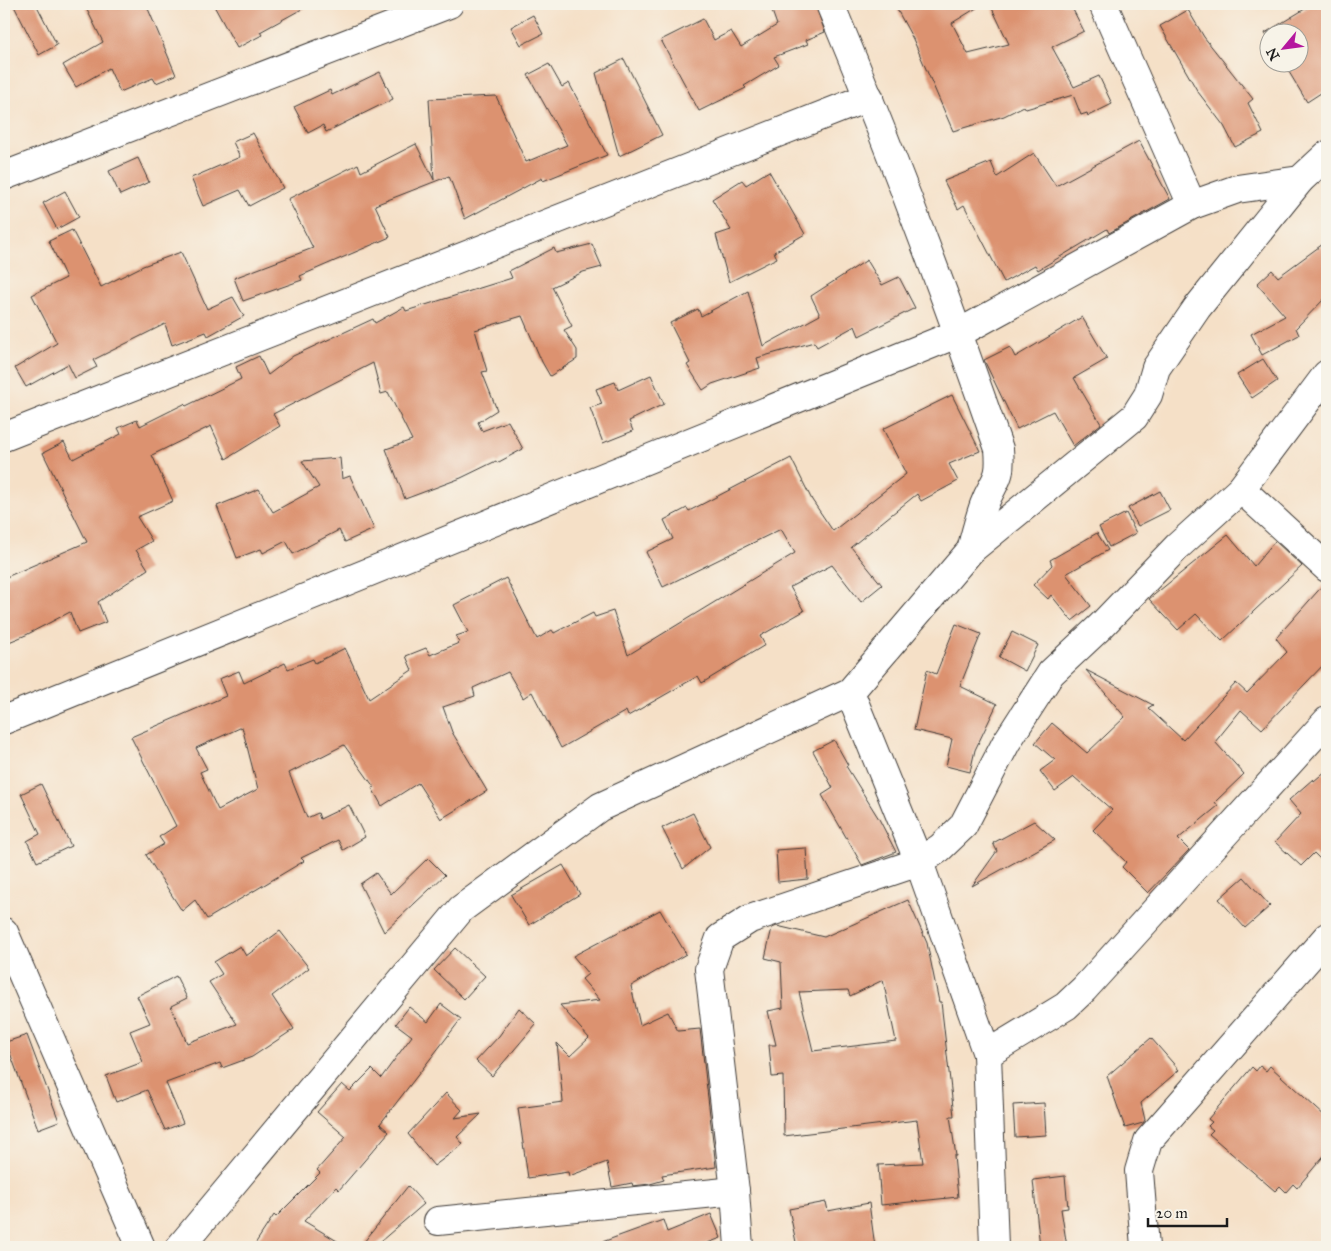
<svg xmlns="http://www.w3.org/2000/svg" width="1331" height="1251" viewBox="0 0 1331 1251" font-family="'IM FELL Great Primer',serif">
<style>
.building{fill:#dc926f;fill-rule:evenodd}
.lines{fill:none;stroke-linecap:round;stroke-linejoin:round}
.minor-casing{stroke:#3d3936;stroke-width:30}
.minor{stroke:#fff;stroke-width:28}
</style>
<rect width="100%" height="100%" fill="#f7f3e8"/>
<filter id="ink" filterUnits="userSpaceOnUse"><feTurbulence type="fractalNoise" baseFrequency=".02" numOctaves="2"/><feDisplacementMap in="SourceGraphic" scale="10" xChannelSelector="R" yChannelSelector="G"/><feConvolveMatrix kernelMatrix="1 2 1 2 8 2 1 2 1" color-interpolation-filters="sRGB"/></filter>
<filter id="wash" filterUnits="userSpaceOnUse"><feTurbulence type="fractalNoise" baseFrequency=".0096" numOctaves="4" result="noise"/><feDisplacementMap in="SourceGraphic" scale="20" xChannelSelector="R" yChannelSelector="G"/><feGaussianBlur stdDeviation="1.12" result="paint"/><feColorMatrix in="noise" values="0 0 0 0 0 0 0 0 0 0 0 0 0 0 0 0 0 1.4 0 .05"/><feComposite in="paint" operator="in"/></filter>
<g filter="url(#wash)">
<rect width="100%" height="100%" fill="#f5e0c7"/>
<g id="blocks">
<!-- building -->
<g class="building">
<path d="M13 4H36L57 45 39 55Z"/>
<path d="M84 4H146L176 75 156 83 153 78 120 92 109 68 76 87 63 65 103 42Z"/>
<path d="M213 4H311L260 32 262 35 237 48Z"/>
<path d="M793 4H815L825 32 806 40 808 44 774 57 779 65 744 86 746 88 699 111 661 40 703 19 714 40 731 31 741 47 777 25 772 11Z"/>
<path d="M894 4H983L952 23 968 54 1009 44 990 4H1070L1084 31 1052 47 1074 87 1099 76 1112 104 1088 116 1087 113 1081 115 1073 95 1026 109 1024 106 1004 116 953 131 913 39Z"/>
<path d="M1313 4H1327V89L1307 102 1283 62H1298V32H1268V39L1265 33Z"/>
<path d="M1188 10 1204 37 1253 99 1248 103 1263 133 1235 147 1224 126 1198 92 1160 26Z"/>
<path d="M533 15 543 34 521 45 511 27Z"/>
<path d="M624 59 662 135 619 156 596 73Z"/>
<path d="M549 64 562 87 569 83 607 155 543 181 542 178 465 219 449 176 375 205 390 237 300 276 302 280 243 301 234 278 313 248 288 199 358 164 361 172 416 144 434 180 429 99 496 96 526 162 567 145 528 75Z"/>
<path d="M380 72 393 99 326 132 323 125 308 133 294 107 330 90 332 95Z"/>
<path d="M253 133 283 188 249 206 240 190 203 206 191 178 240 157 233 142Z"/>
<path d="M1139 141 1170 199 1109 233 1107 229 1038 270 1035 265 1004 282 964 205 958 209 944 181 991 162 997 177 1034 153 1056 186Z"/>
<path d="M138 158 149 182 120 195 109 171Z"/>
<path d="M769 171 805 234 774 252 777 258 729 282 716 235 731 230 712 199 742 180 746 185Z"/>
<path d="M65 191 79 217 57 229 43 203Z"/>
<path d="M72 230 101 287 143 266 181 252 207 309 233 297 244 316 208 336 206 332 172 345 165 324 93 360 97 367 75 378 68 364 26 387 15 368 57 343 32 295 66 278 49 241Z"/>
<path d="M1327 241V296L1296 328 1299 335 1262 355 1251 334 1285 316 1257 284 1272 270 1278 277Z"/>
<path d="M592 244 602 267 583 272 552 287 572 326 564 330 577 350V359L550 376 542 362 522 316 475 330 487 371 482 372 497 410 478 422 482 431 508 421 523 449 497 463 496 461 461 478 405 499 386 449 412 440 388 392 381 394 373 363 273 414 280 426 226 459 211 426 152 455 173 501 137 517 152 541 136 550 148 569 98 602 106 622 78 633 70 612 26 635 4 644V578L87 542 43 453 64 442 73 459 121 434 118 428 137 420 140 426 184 404 186 406 241 379 236 367 259 356 268 375 293 356 373 319 375 323 404 307 406 311 512 278 509 271 554 248 556 253Z"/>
<path d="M867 260 882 285 899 277 915 308 859 336 855 326 817 347 814 342 757 358 760 368 712 384 703 390 687 365 690 363 670 323 698 309 701 316 748 291 763 346 820 315 811 296Z"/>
<path d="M1082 317 1107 359 1074 378 1101 424 1073 446 1053 411 1017 429 984 360 1010 347 1015 357Z"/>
<path d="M1263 359 1277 381 1252 398 1237 375Z"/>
<path d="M651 375 664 404 629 421 633 431 603 443 590 408 602 404 596 389 615 382 618 390Z"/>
<path d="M952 395 980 451 949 464 958 481 921 501 917 494 851 547 882 585 861 602 832 565 790 587 804 611 760 636 765 645 702 683 698 676 628 716 626 711 561 748 532 692 523 698 508 672 473 688 475 696 443 707 452 732 487 791 441 819 418 783 382 806 372 788 374 787 344 745 289 773 307 818 318 813 320 819 349 805 365 837 343 850 338 840 301 858 304 861 207 919 195 900 182 911 146 855 164 844 159 837 176 826 131 737 226 696 219 679 239 671 244 683 285 663 288 669 313 659 315 663 345 648 369 699 412 670 406 656 426 648 430 655 459 643 456 636 468 632 454 605 506 578 537 639 552 630 554 633 593 613 595 617 613 611 628 655 795 553 781 529 663 587 646 552 673 539 664 520 687 508 689 511 791 458 812 500 833 531 906 474 883 429ZM242 727 258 789 218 810 200 772 207 769 196 748Z"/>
<path d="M340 458 342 479 350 476 374 529 345 542 339 530 293 554 286 541 263 553 261 549 237 558 217 506 259 489 273 512 319 487 302 461Z"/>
<path d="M1160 491 1170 510 1138 526 1128 508Z"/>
<path d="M1126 513 1136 533 1109 547 1099 527Z"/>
<path d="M1097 533 1108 550 1066 574 1091 606 1072 621 1051 595 1048 599 1033 585 1052 565 1050 560Z"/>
<path d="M1228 535 1254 566 1275 541 1302 566 1222 641 1196 614 1178 630 1149 599Z"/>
<path d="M1325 583H1327V661L1262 729 1241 710 1215 742 1244 774 1215 802 1218 806 1178 839 1189 850 1148 893 1122 867 1126 862 1093 830 1112 810 1074 777 1055 791 1040 771 1055 760 1035 743 1052 723 1087 753 1125 717 1086 670 1153 705 1148 708 1183 740 1236 683 1247 693 1287 652 1276 638Z"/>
<path d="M956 624 981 634 960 686 997 704 975 750 970 772 946 766 952 739 914 730 927 670 936 674Z"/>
<path d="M1012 632 1038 645 1025 671 999 657Z"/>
<path d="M834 740 848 765 846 766 879 819 896 852 862 865 822 795 833 788 813 751Z"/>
<path d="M1327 770V866L1314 853 1301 866 1275 842 1301 814 1289 800 1313 779 1314 781Z"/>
<path d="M41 784 71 846 37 862 27 841 40 834 21 794Z"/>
<path d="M693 813 710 847 683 869 662 828Z"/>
<path d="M1034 821 1055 840 972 886 997 851 993 843Z"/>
<path d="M806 848 808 879 778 882 776 850Z"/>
<path d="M428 858 445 875 384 932 360 884 376 873 391 894Z"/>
<path d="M563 865 580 894 529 925 511 895Z"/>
<path d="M1244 877 1270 906 1245 928 1219 899Z"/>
<path d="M908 900 927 943 939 1002H941L954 1116H950L956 1156H954L958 1197 881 1205 878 1165 923 1163 917 1120 784 1136 783 1076 772 1077 769 1045H776L768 1011 783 1008 781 962 765 958 772 928 777 926 824 937ZM883 980 896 1041 813 1051 799 992 848 990 850 996Z"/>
<path d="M660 910 686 954 631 986 640 1025 668 1012 678 1031 700 1029 716 1167 662 1175 664 1180 650 1184 633 1186 632 1183 612 1187 607 1162 569 1176 568 1172 528 1178 518 1108 563 1102 557 1043 570 1056 589 1038 560 1005 600 1000 582 979 588 974 573 956Z"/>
<path d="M280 931 309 968 272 996 294 1029 252 1057 222 1068 220 1063 166 1083 183 1123 165 1130 147 1090 116 1102 106 1076 143 1062 130 1031 150 1023 137 996 176 976 187 998 171 1006 187 1043 237 1024 209 982 222 974 214 962 240 946 246 956Z"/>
<path d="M455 948 485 976 464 999 434 970Z"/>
<path d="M441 1004 461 1019 380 1124 389 1132 339 1190 336 1187 304 1221 347 1247H253L274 1215 276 1217 320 1173 317 1170 346 1137 317 1112 342 1084 350 1091 372 1069 381 1078 412 1036 396 1024 409 1007 428 1022Z"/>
<path d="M519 1008 536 1024 492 1076 476 1061 499 1036Z"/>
<path d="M27 1035 59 1121 38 1129 6 1042Z"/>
<path d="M1151 1038 1179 1070 1141 1103 1145 1120 1143 1123 1125 1128 1107 1076Z"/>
<path d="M1260 1066 1266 1071 1270 1066 1327 1118V1152L1297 1188 1293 1184 1286 1192 1280 1186 1275 1191 1209 1134 1213 1130 1208 1126 1212 1122 1208 1119 1252 1067 1256 1071Z"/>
<path d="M446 1093 462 1110 455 1118 481 1114 457 1137 463 1144 434 1166 408 1134Z"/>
<path d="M1044 1103 1046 1135 1015 1137 1013 1105Z"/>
<path d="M1065 1176 1068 1208 1061 1209 1067 1247H1040L1033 1180Z"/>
<path d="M408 1186 424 1204 374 1247H370L364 1242Z"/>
<path d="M826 1202 828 1211 869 1203 875 1247H797L789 1209Z"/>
<path d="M711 1214 721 1238 697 1247H595L594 1245 663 1220 667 1232Z"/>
</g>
</g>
</g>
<g filter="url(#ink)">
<use href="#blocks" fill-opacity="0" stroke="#3d3936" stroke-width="1"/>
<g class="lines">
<!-- minor casing -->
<g class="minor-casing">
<g id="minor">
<path d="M830 4C891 150 947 299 999 449 1002 482 994 478 984 505 979 519 975 535 971 550"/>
<path d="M1103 4 1192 205"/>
<path d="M4 176 449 4"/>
<path d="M4 437 869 97"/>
<path d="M1241 489 1327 568"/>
<path d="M850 692 919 862 987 1054 994 1247"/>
<path d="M4 720 959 333 1192 205 1237 189 1300 180 1327 155"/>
<path d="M4 932 141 1247"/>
<path d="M987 1054 1066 1006 1084 989 1327 721"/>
<path d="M438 1221 735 1191"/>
<path d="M180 1247 461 909 600 807 850 692 971 550 1134 417 1148 395 1156 368 1197 308 1300 180"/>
<path d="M739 1247 735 1191 709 969 720 938 750 919 919 862 940 848 963 826 1006 743 1051 673 1101 626 1178 546 1241 489 1327 374"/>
<path d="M1145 1247 1139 1171 1148 1141 1327 937"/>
</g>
</g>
<!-- minor -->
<use href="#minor" class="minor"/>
</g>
</g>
<!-- margin -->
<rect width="1331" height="1251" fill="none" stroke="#f7f3e8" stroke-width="20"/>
<!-- north arrow -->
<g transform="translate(1284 48) rotate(241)"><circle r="24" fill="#f7f3e8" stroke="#9f9d96"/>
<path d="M0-4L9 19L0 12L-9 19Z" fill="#b5179e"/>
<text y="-8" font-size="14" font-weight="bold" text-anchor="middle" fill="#1c1c1c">N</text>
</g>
<!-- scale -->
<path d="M1148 1218v8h79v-8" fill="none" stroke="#1c1c1c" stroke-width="2.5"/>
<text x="1156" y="1218" font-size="15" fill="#1c1c1c" stroke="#f7f3e8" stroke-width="4" paint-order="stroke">20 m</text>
</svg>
